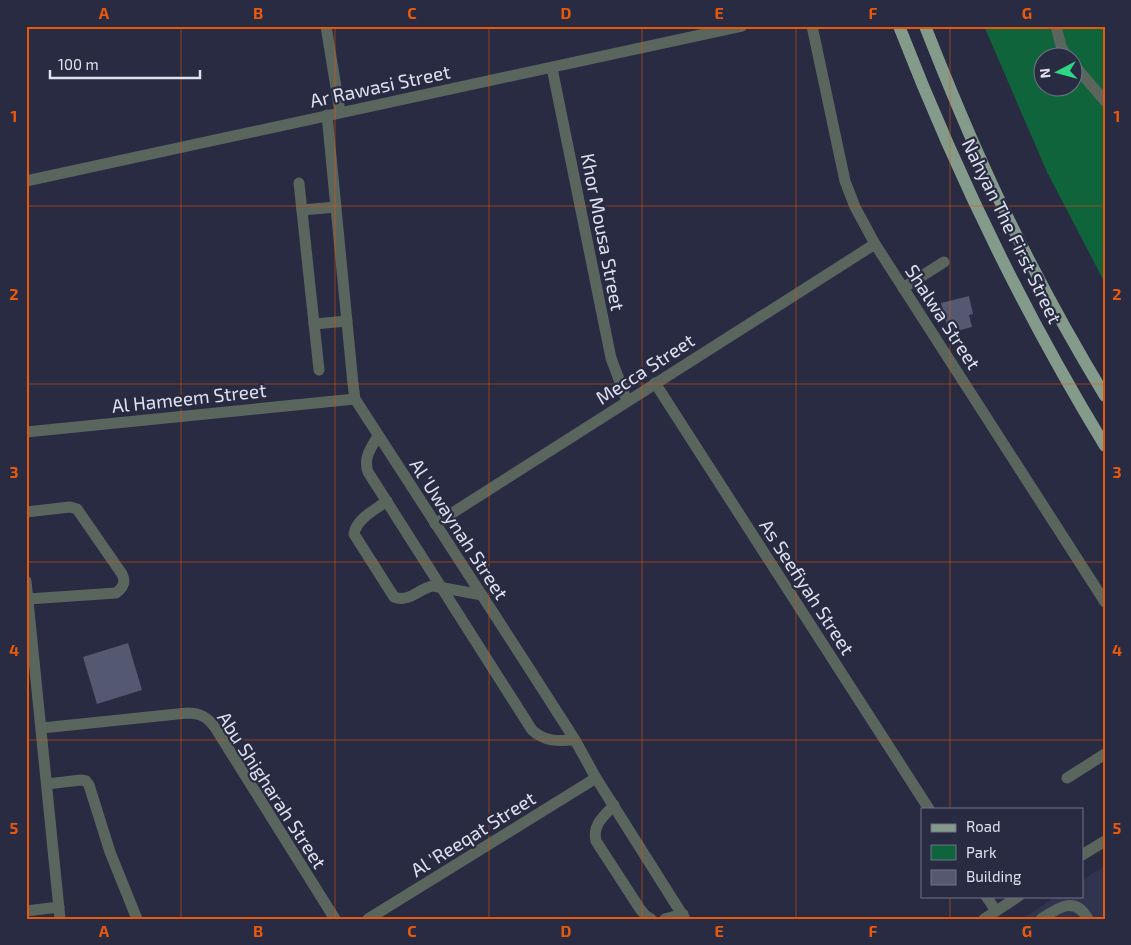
<svg xmlns="http://www.w3.org/2000/svg" width="1131" height="945" viewBox="0 0 1131 945" font-family="'Exo 2',sans-serif">
<style>
.built{fill:#31344f}
.green{fill:#0f643b;fill-rule:evenodd}
.building{fill:#545871}
.lines{fill:none;stroke-linecap:round;stroke-linejoin:round}
.minor{stroke:#5a655d;stroke-width:11}
.major{stroke:#849b8c;stroke-width:12}
.grid{fill:none;stroke:#e8590c;stroke-width:1;stroke-opacity:0.55}
.labels{text-anchor:middle;stroke-width:4.5;stroke-linejoin:round;paint-order:stroke}
.street-label{font-size:19px;fill:#dee1ef;stroke:#282b41}
.neatline{fill:none;stroke:#e8590c;stroke-width:2}
.grid-label{font-size:16px;text-anchor:middle;font-weight:bold;fill:#e8590c}
</style>
<rect width="100%" height="100%" fill="#282b41"/>
<!-- built -->
<path class="built" d="M1105 866V919H1022L1057 896H1082V880Z"/>
<!-- green -->
<path class="green" d="M984 26H1105V283L1047 172ZM1044 58H1074V88H1044Z"/>
<!-- building -->
<g class="building">
<path d="M969 296 973 314 969 315 972 327 949 333 941 303Z"/>
<path d="M128 643 142 690 97 704 83 657Z"/>
</g>
<g class="lines">
<!-- minor -->
<g class="minor">
<path d="M326 26 340 112"/>
<path d="M812 26 845 181 855 207 875 244 1105 602"/>
<path d="M1056 26 1061 46 1067 58"/>
<path d="M1074 65 1105 101"/>
<path d="M552 68 611 358 627 401"/>
<path d="M327 115 353 384 355 399 527 665 575 740 596 778 685 919"/>
<path d="M26 181 742 26"/>
<path d="M299 183 319 370"/>
<path d="M302 210 336 207"/>
<path d="M903 288 944 262"/>
<path d="M314 324 347 321"/>
<path d="M655 383 929 809"/>
<path d="M26 432 355 399"/>
<path d="M378 436C371 448 363 458 368 472L532 730C545 742 558 741 575 740"/>
<path d="M387 501C375 510 356 519 354 534L394 597C410 603 419 588 433 586L482 595"/>
<path d="M26 512 70 507 77 509 122 574C126 582 123 588 116 593L28 599"/>
<path d="M435 524 875 244"/>
<path d="M26 581 60 919"/>
<path d="M42 728 187 713C200 713 208 717 216 729L335 919"/>
<path d="M1067 778 1105 754"/>
<path d="M47 784 81 780 86 781 89 785 110 852 137 919"/>
<path d="M614 805C604 816 592 825 596 841L640 909 646 916 651 919"/>
<path d="M1082 855 1105 841"/>
<path d="M986 896 996 911"/>
<path d="M26 911 59 907"/>
<path d="M368 919 596 778"/>
<path d="M665 919 683 914"/>
<path d="M984 919 1019 896"/>
<path d="M1041 919C1058 908 1075 895 1088 919"/>
</g>
<!-- major -->
<g class="major">
<path d="M899 26C955 170 1024 313 1105 446"/>
<path d="M925 26C947 82 970 137 995 191 1028 261 1065 330 1105 396"/>
</g>
</g>
<!-- grid -->
<path class="grid" d="M181 26V919M335 26V919M489 26V919M642 26V919M796 26V919M950 26V809M26 206H1105M26 384H1105M26 562H1105M26 740H1105M950 896V919"/>
<g class="labels">
<!-- street labels -->
<g class="street-label">
<text transform="translate(380 86) rotate(-12)" y="7">Ar Rawasi Street</text>
<text transform="translate(1012 231) rotate(64)" y="7">Nahyan The First Street</text>
<text transform="translate(603 232) rotate(79)" y="7">Khor Mousa Street</text>
<text transform="translate(943 317) rotate(57)" y="7">Shalwa Street</text>
<text transform="translate(645 369) rotate(-33)" y="7">Mecca Street</text>
<text transform="translate(189 398) rotate(-6)" y="7">Al Hameem Street</text>
<text transform="translate(459 529) rotate(57)" y="7">Al 'Uwaynah Street</text>
<text transform="translate(807 587) rotate(57)" y="7">As Seefiyah Street</text>
<text transform="translate(272 790) rotate(57)" y="7">Abu Shigharah Street</text>
<text transform="translate(473 834) rotate(-32)" y="7">Al 'Reeqat Street</text>
</g>
</g>
<!-- border -->
<rect width="1131" height="945" fill="none" stroke="#282b41" stroke-width="55"/>
<!-- legend -->
<rect x="921" y="808" width="162" height="90" fill="#282b41" stroke="#717487"/>
<rect x="931" y="824" width="25" height="8" fill="#849b8c" stroke="#717487"/>
<text x="966" y="832" font-size="15" fill="#dee1ef">Road</text>
<rect x="931" y="845" width="25" height="15" fill="#0f643b" stroke="#717487"/>
<text x="966" y="858" font-size="15" fill="#dee1ef">Park</text>
<rect x="931" y="870" width="25" height="15" fill="#545871" stroke="#717487"/>
<text x="966" y="882" font-size="15" fill="#dee1ef">Building</text>
<!-- north arrow -->
<g transform="translate(1058 72) rotate(264)"><circle r="24" fill="#282b41" stroke="#717487"/>
<path d="M0-4L9 19L0 12L-9 19Z" fill="#2cd884"/>
<text y="-8" font-size="14" font-weight="bold" text-anchor="middle" fill="#dee1ef">N</text>
</g>
<!-- scale -->
<path d="M50 70v8h150v-8" fill="none" stroke="#dee1ef" stroke-width="2.5"/>
<text x="58" y="70" font-size="15" fill="#dee1ef" stroke="#282b41" stroke-width="4" paint-order="stroke">100 m</text>
<rect x="28" y="28" width="1076" height="890" class="neatline"/>
<g class="grid-label">
<text x="104" y="19">A</text>
<text x="258" y="19">B</text>
<text x="412" y="19">C</text>
<text x="566" y="19">D</text>
<text x="719" y="19">E</text>
<text x="873" y="19">F</text>
<text x="1027" y="19">G</text>
<text x="14" y="122">1</text>
<text x="1117" y="122">1</text>
<text x="14" y="300">2</text>
<text x="1117" y="300">2</text>
<text x="14" y="478">3</text>
<text x="1117" y="478">3</text>
<text x="14" y="656">4</text>
<text x="1117" y="656">4</text>
<text x="14" y="834">5</text>
<text x="1117" y="834">5</text>
<text x="104" y="937">A</text>
<text x="258" y="937">B</text>
<text x="412" y="937">C</text>
<text x="566" y="937">D</text>
<text x="719" y="937">E</text>
<text x="873" y="937">F</text>
<text x="1027" y="937">G</text>
</g>
</svg>
